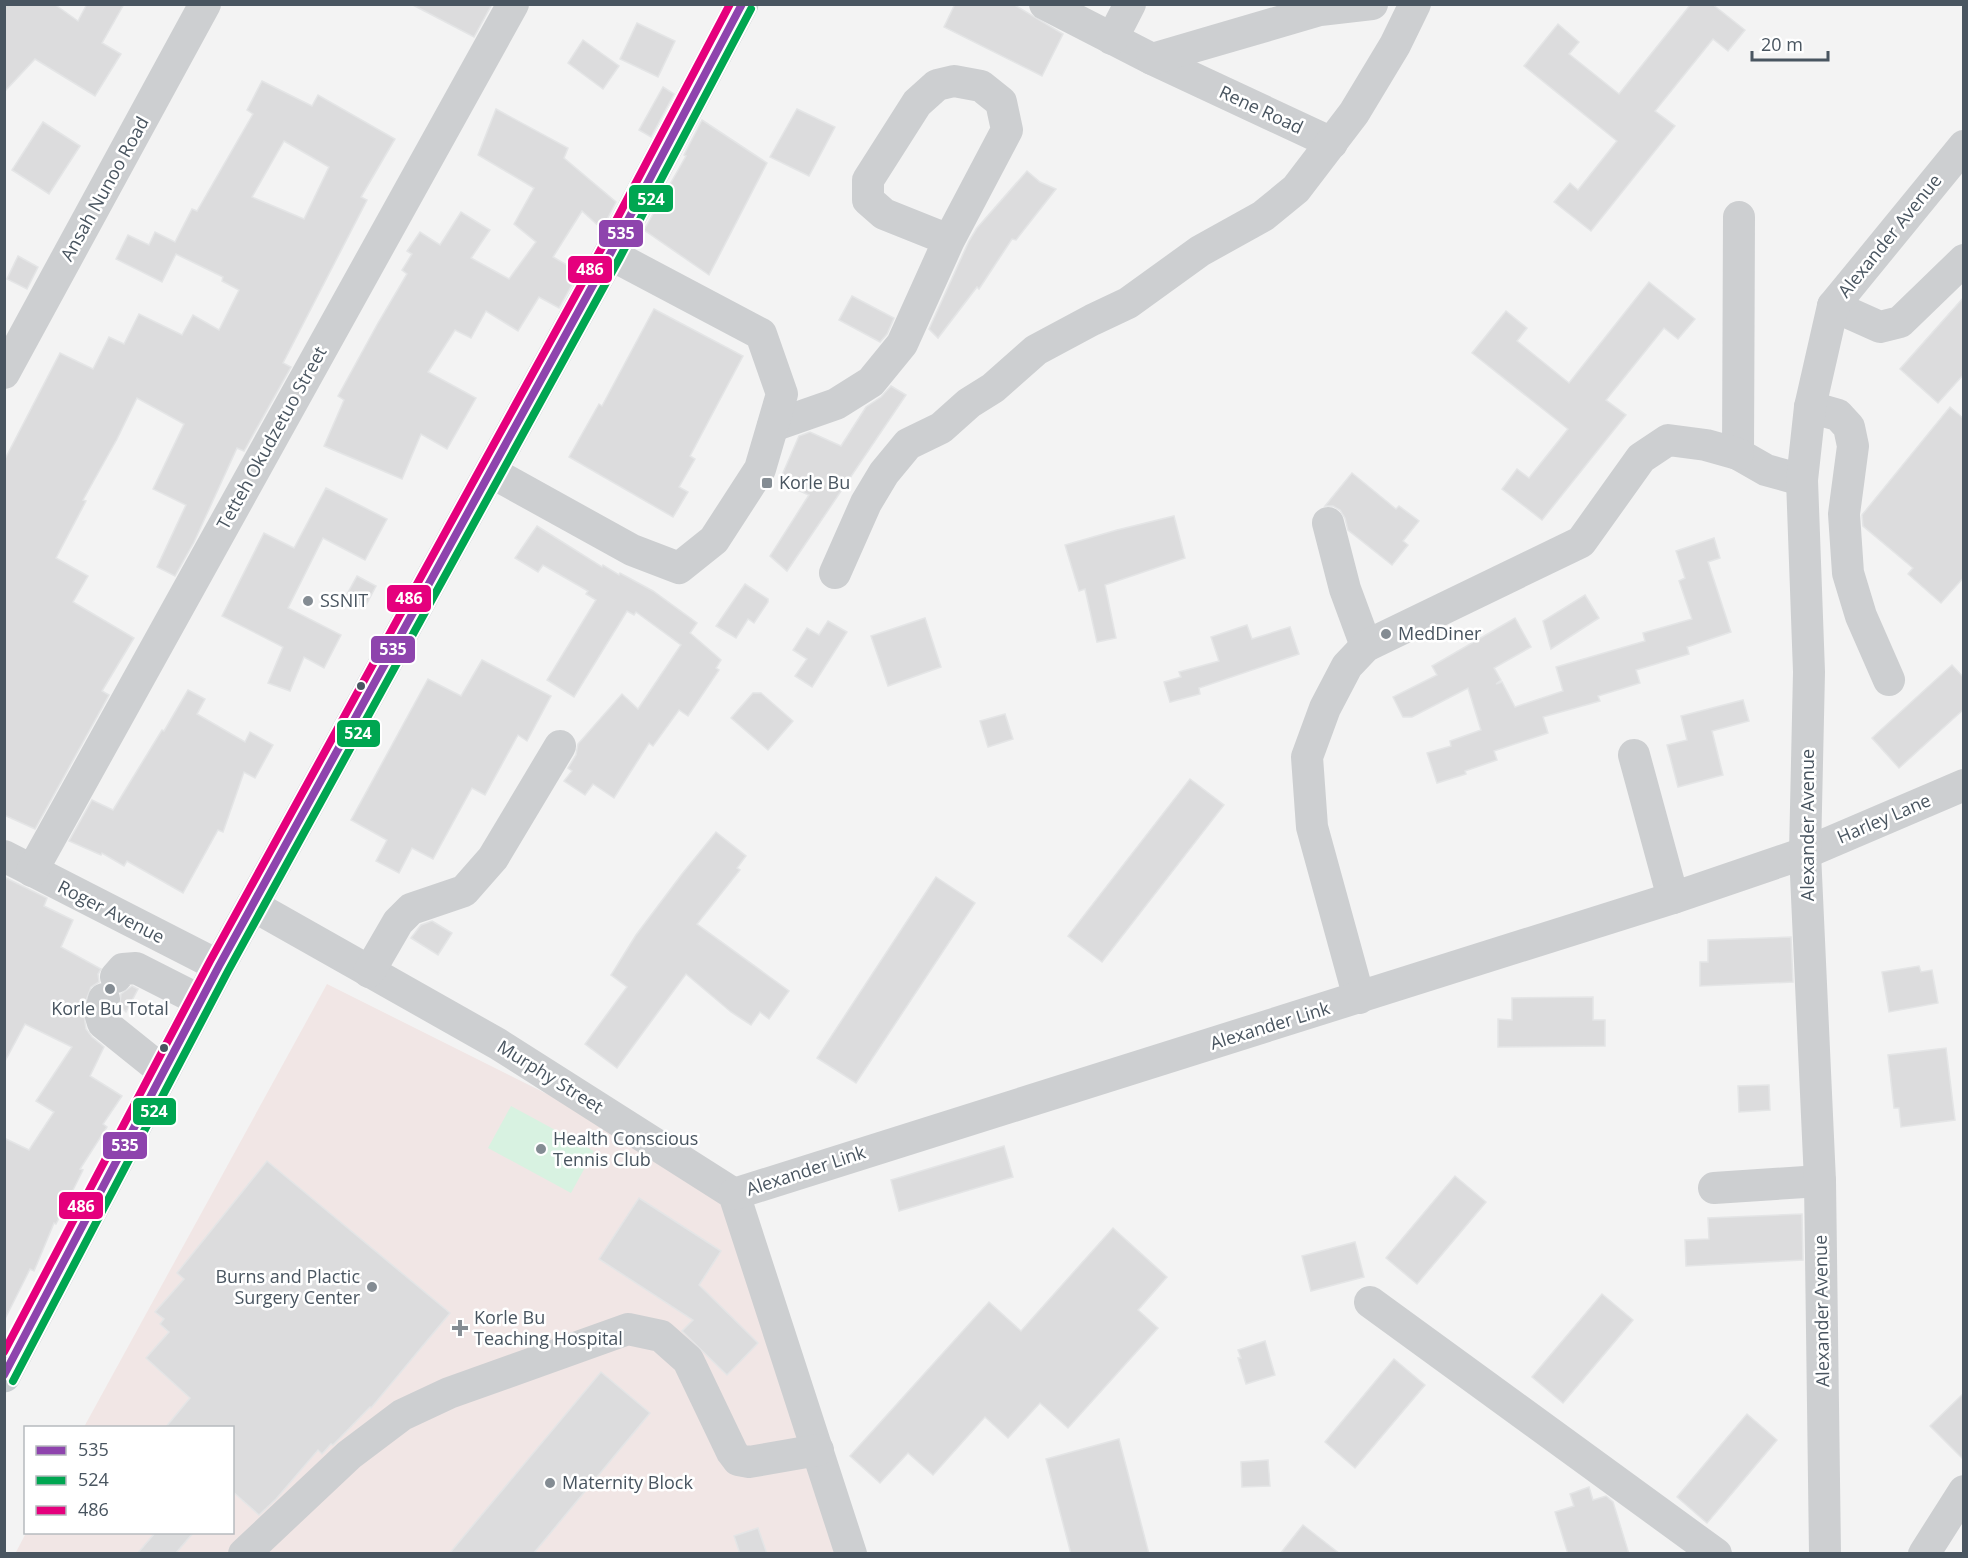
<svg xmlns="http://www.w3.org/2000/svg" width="1968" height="1558" viewBox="0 0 1968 1558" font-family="'Open Sans',sans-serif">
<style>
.medical{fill:#f1e6e5}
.green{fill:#d8f2e1}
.building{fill:#dcdcdd;stroke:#e4e5e6;stroke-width:1.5;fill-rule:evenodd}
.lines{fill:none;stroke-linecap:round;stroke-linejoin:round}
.minor{stroke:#cdcfd1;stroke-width:32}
.major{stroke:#c8cdd0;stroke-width:33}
.bus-1-casing{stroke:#fff;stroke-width:12}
.bus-2-casing{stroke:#fff;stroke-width:12}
.bus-3-casing{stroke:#fff;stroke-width:12}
.bus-1{stroke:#8e44ad;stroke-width:8}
.bus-2{stroke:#00a651;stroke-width:8}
.bus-3{stroke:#e5007d;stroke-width:8}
.poi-dot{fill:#848c93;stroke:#fff;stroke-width:2}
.bus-dot{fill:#495560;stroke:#fff;stroke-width:2}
.labels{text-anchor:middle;stroke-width:5;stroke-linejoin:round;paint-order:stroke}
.street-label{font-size:18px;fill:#495560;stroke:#fff}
.poi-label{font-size:18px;fill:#495560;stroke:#fff;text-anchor:start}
.line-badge{stroke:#fff;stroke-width:2}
.badge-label{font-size:16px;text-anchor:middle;font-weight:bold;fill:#fff}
</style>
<rect width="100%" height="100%" fill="#f3f3f3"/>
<!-- medical -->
<path class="medical" d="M327 984 703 1172 753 1229 847 1554H15L26 1533 232 1532V1428L84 1427Z"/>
<!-- green -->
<path class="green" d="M511 1106 594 1151 571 1193 488 1148Z"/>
<!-- building -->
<g class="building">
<path d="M4 4H54L78 21 87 4H124L102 43 121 54 95 96 35 59 4 92Z"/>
<path d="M411 4H492L474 37Z"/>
<path d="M955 4H1013L1063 34 1042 76 944 27Z"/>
<path d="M1691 4H1712L1745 30 1728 51 1713 39 1655 111 1675 126 1591 231 1554 202 1570 183 1578 190 1617 141 1524 66 1558 24 1579 42 1569 54 1619 94Z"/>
<path d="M637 23 675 41 658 77 620 59Z"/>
<path d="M583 40 619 66 603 89 568 63Z"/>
<path d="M262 81 312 106 318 95 395 139 361 197 367 200 283 363 291 367 244 451 237 448 194 542 175 576 157 567 186 505 153 489 184 424 137 398 117 439 83 500 86 501 56 558 88 576 73 602 134 638 102 691 109 695 35 829 4 815V461L60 353 93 369 109 337 124 344 139 314 182 335 193 315 219 330 239 290 222 281 223 277 176 254 162 282 116 259 128 235 149 245 155 232 175 242 192 209 197 211 253 114 247 110ZM284 141 329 167 304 219 252 197Z"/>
<path d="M663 87 674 94 651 137 639 130Z"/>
<path d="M496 109 568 148 564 158 616 202 602 229 582 211 553 257 579 272 559 308 539 297 518 331 486 311 471 338 455 330 428 372 476 398 447 449 421 434 402 479 324 446 344 400 338 396 378 323 407 274 402 270 412 254 407 251 420 232 440 245 461 212 490 230 471 258 509 279 536 242 514 224 534 188 478 155Z"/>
<path d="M797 109 835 127 809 176 770 157Z"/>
<path d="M702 120 767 163 709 275 644 230 686 156 684 155Z"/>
<path d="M43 122 80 146 49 194 12 170Z"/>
<path d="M1027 171 1040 182 1056 189 1016 240 1012 239 979 289 977 287 938 338 929 329 969 241 977 228Z"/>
<path d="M18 256 38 267 27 289 7 279Z"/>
<path d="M1649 282 1695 319 1678 339 1664 328 1606 400 1626 415 1542 520 1502 489 1517 469 1529 478 1568 429 1472 353 1506 311 1527 328 1517 341 1569 383Z"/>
<path d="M852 296 894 318 887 334 880 342 839 320Z"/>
<path d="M1964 297V374L1938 403 1900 369Z"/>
<path d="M654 309 743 356 690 456 695 459 679 487 688 492 673 517 569 457 599 404 602 406Z"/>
<path d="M891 386 906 395 787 571 770 556 809 495 779 482 799 436 810 432 841 446 866 407 881 397Z"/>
<path d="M1950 407 1964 419V577L1941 603 1908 574 1913 568 1863 526 1862 515Z"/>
<path d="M1352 473 1396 509 1399 506 1419 521 1403 541 1408 545 1392 565 1348 530 1345 518 1340 510 1333 506H1325Z"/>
<path d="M326 488 387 519 365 560 323 538 288 608 341 635 324 668 304 657 290 691 268 683 283 647 222 616 264 533 294 548Z"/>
<path d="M1174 516 1185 558 1105 585 1116 638 1097 642 1085 589 1079 591 1065 545 1117 530Z"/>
<path d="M537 526 602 567 603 565 619 575 620 573 653 591 697 623 690 633 721 660 716 668 719 670 688 716 679 710 653 746 649 743 614 798 593 784 585 795 564 781 572 771 568 768 576 755 578 744 622 694 638 709 681 645 636 612 634 615 627 611 574 697 547 680 596 600 586 594 588 591 543 565 538 572 515 558Z"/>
<path d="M1714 538 1720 558 1708 562 1731 632 1687 647 1689 654 1636 670 1640 683 1598 696 1600 701 1543 717 1548 733 1494 751 1497 760 1465 771 1466 774 1437 783 1427 753 1451 746 1450 741 1481 730 1468 688 1412 717H1403L1393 697 1437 675 1432 666 1515 618 1531 647 1494 668 1501 680 1496 684 1502 682 1515 707 1563 691 1556 667 1645 641 1643 633 1692 619 1679 581 1685 578 1676 551Z"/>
<path d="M357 576 376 586 365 607 345 598Z"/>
<path d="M745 584 768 599V602L754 623 748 619 736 638 716 626Z"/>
<path d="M1585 595 1599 618 1551 649 1543 621Z"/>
<path d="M925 618 941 667 888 686 871 636Z"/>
<path d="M828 621 847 632 812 687 795 676 807 659 793 650 807 628 819 635Z"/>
<path d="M1247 625 1252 639 1290 627 1299 654 1199 688 1200 694 1170 702 1164 682 1181 677 1179 672 1219 661 1211 637Z"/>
<path d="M482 660 551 696 527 741 518 735 485 795 472 788 433 859 412 848 399 873 376 861 387 840 351 820 428 679 461 696Z"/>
<path d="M1952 665 1964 678V709L1899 768 1872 738Z"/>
<path d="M188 690 205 699 197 714 245 742 250 732 273 745 255 778 244 772 223 832 218 830 183 893 127 861 124 866 102 853 101 855 69 841 92 800 113 810 162 730 164 731Z"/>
<path d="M753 693H761L793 721 768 750 731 718Z"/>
<path d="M1743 700 1749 721 1712 731 1723 775 1678 787 1667 745 1687 740 1681 716Z"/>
<path d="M1005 714 1013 739 988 747 980 721Z"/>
<path d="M1190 779 1224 805 1102 962 1068 936Z"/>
<path d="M716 832 746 856 737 868 740 870 697 924 789 991 769 1019 760 1012 751 1025 731 1012 686 974 617 1068 585 1044 627 987 611 975 636 935 682 874Z"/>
<path d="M4 877 47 898 44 906 73 920 61 947 101 969 98 974 99 982 91 987 83 1009 86 1029 92 1037 104 1047 90 1076 122 1096 103 1124 107 1127 80 1169 83 1170 56 1224 54 1223 34 1271 30 1269 4 1321V1138L29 1150 54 1112 36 1101 72 1047 25 1024 4 1063Z"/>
<path d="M936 877 975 903 856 1083 817 1058Z"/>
<path d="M432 921 452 933 438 955 411 938 421 925Z"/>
<path d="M1791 937 1793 982 1700 986V962H1708V940Z"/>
<path d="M1919 966 1921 972 1932 970 1938 1003 1889 1012 1882 972Z"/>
<path d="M132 986 138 989 126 1012 123 1009 121 1014 119 1013 121 994Z"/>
<path d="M1593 997V1020H1605V1046L1498 1047V1019L1512 1020V998Z"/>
<path d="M1946 1048 1955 1120 1901 1127 1899 1108H1894L1888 1055Z"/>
<path d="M1769 1085 1770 1110 1739 1112 1738 1086Z"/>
<path d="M1004 1146 1013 1177 899 1211 891 1180Z"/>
<path d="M267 1161 450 1313 371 1408 370 1407 333 1445 331 1444 322 1454 318 1450 276 1499 259 1515 232 1491V1428H165L190 1398 146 1358 169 1332 160 1324 164 1319 155 1312 184 1279 177 1273Z"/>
<path d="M1455 1176 1486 1202 1417 1284 1386 1258Z"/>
<path d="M639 1198 721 1251 699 1285 758 1343 727 1375 682 1331 693 1320 599 1259Z"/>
<path d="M1802 1214 1803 1260 1686 1266 1685 1240 1709 1239 1708 1218Z"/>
<path d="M1113 1228 1167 1277 1138 1310 1158 1328 1068 1428 1040 1403 1008 1438 985 1417 933 1475 908 1453 880 1483 850 1456 989 1302 1021 1331Z"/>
<path d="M1355 1242 1364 1277 1311 1291 1302 1256Z"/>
<path d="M1602 1294 1633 1320 1563 1403 1532 1377Z"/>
<path d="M1265 1341 1275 1375 1246 1384 1238 1358H1241L1238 1350Z"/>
<path d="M1394 1359 1425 1385 1355 1468 1325 1442Z"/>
<path d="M601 1372 650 1413 533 1554H449Z"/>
<path d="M1964 1393V1460L1930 1426Z"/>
<path d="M1747 1414 1777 1440 1707 1523 1677 1497Z"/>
<path d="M1119 1439 1149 1554H1071L1046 1459Z"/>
<path d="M1268 1460 1270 1486 1242 1487 1241 1462Z"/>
<path d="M1589 1487 1593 1500 1606 1496 1613 1502 1629 1554H1568L1555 1512 1574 1506 1570 1494Z"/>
<path d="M1303 1525 1340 1554H1280Z"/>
<path d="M758 1528 767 1554H740L734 1536Z"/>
<path d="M155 1533H193L175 1554H137Z"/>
</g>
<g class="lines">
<!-- minor -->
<g class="minor">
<path d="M1045 4 1152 59 1332 143"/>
<path d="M1112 39 1130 4"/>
<path d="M1152 59 1320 10 1372 4"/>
<path d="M1739 217 1738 454 1766 470 1802 480"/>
<path d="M1833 306 1880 327 1900 322 1964 260"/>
<path d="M4 373 205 4"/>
<path d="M1810 407 1838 415 1849 427 1853 446 1844 514 1848 573 1861 616 1889 680"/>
<path d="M773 426 836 404 871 382 902 344 949 240 1007 130 1001 102 981 86 954 81 937 85 917 103 868 180V200L884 214 949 240"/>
<path d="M491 472 632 550 679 568 714 540 760 469 782 394 761 334 610 254"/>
<path d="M1328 523 1345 589 1366 646"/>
<path d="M835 573 866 503 884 473 908 444 941 428 969 403 993 388 1036 350 1092 320 1128 303 1200 251 1263 216 1296 189 1354 113 1395 45 1415 4"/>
<path d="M1634 755 1673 898"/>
<path d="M4 856 219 966"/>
<path d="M32 871 513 4"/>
<path d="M252 905 498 1044 734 1194 851 1554"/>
<path d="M369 972 398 922 411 909 464 891 493 858 560 746"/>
<path d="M116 977 123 969 136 968 201 1001"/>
<path d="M1359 998 1312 827 1307 757 1325 708 1347 666 1366 646 1581 542 1641 458 1668 440 1706 445 1738 454"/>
<path d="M104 999 100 1013 103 1023 164 1072"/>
<path d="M1714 1188 1820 1181"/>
<path d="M734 1194 1673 898 1805 853 1964 785"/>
<path d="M1370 1302 1716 1554"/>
<path d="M244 1554 349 1455 402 1415 449 1393 628 1329 661 1336 688 1360 732 1452 738 1460 749 1462 818 1450"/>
<path d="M1825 1554 1820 1181 1805 853 1809 672 1802 480 1810 407 1833 306 1964 146"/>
<path d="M1924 1554 1964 1491"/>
</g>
<!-- major -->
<path class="major" d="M4 1376 219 966 610 254 742 4"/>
<!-- bus-1 casing -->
<g class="bus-1-casing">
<path id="bus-1" d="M4 1375 219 966 610 254 742 4"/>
</g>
<!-- bus-2 casing -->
<g class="bus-2-casing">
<path id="bus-2" d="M13 1381 228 971 619 259 751 9"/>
</g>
<!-- bus-3 casing -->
<g class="bus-3-casing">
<path id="bus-3" d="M4 1352 210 961 601 249 730 4"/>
</g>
<!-- bus-1 -->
<use href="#bus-1" class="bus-1"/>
<!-- bus-2 -->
<use href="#bus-2" class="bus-2"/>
<!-- bus-3 -->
<use href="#bus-3" class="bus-3"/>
</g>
<!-- markers -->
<g class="poi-dot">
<rect x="761" y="477" width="12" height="12" rx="3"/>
<circle cx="308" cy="601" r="6"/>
<circle cx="1386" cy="634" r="6"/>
<circle cx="110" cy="989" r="6"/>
<circle cx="541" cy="1149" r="6"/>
<circle cx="372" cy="1287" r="6"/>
<path d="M457 1319h6v6h6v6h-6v6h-6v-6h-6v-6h6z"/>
<circle cx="550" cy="1483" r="6"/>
</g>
<g class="bus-dot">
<circle cx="361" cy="686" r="5"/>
<circle cx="164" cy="1048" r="5"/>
</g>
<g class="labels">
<!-- street labels -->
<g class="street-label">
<text transform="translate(1261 110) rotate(25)" y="6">Rene Road</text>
<text transform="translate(105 189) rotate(-61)" y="6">Ansah Nunoo Road</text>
<text transform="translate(1890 236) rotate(-51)" y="6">Alexander Avenue</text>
<text transform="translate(272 438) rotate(-61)" y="6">Tetteh Okudzetuo Street</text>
<text transform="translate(1884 819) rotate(-23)" y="6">Harley Lane</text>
<text transform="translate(1808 825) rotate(-90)" y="6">Alexander Avenue</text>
<text transform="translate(111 912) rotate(27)" y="6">Roger Avenue</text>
<text transform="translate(1270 1026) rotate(-17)" y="6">Alexander Link</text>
<text transform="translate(550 1077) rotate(32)" y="6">Murphy Street</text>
<text transform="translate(806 1171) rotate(-18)" y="6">Alexander Link</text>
<text transform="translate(1822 1311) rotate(-91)" y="6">Alexander Avenue</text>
</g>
<!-- poi labels -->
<g class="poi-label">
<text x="779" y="489">Korle Bu</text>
<text x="320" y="607">SSNIT</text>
<text x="1398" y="640">MedDiner</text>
<text x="110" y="1015" text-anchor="middle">Korle Bu Total</text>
<text x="553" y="1145">Health Conscious<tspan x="553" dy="21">Tennis Club</tspan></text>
<text x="360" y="1283" text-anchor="end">Burns and Plactic<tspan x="360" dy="21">Surgery Center</tspan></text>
<text x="474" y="1324">Korle Bu<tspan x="474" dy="21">Teaching Hospital</tspan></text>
<text x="562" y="1489">Maternity Block</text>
</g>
</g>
<g class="line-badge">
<rect x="628" y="184" width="46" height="29" rx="6" fill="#00a651"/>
<rect x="598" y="219" width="46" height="29" rx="6" fill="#8e44ad"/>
<rect x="567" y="255" width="46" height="29" rx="6" fill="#e5007d"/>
<rect x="386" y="584" width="46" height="29" rx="6" fill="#e5007d"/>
<rect x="370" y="635" width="46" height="29" rx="6" fill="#8e44ad"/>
<rect x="336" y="719" width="45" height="29" rx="6" fill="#00a651"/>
<rect x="132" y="1097" width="45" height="29" rx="6" fill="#00a651"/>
<rect x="102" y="1131" width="46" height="29" rx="6" fill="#8e44ad"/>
<rect x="58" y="1191" width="46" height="29" rx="6" fill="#e5007d"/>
</g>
<g class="badge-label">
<text x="651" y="205">524</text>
<text x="621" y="239">535</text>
<text x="590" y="275">486</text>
<text x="409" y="604">486</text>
<text x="393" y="655">535</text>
<text x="358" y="739">524</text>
<text x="154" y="1117">524</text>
<text x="125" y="1151">535</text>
<text x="81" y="1212">486</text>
</g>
<!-- border -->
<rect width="1968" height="1558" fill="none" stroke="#495560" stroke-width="12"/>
<!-- legend -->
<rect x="24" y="1426" width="210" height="108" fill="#ffffff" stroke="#b6bbbf" stroke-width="1.5"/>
<rect x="36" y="1446" width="30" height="9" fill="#8e44ad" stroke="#b6bbbf" stroke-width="1.5"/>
<text x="78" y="1456" font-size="18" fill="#495560">535</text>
<rect x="36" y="1476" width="30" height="9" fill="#00a651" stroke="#b6bbbf" stroke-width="1.5"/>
<text x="78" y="1486" font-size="18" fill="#495560">524</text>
<rect x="36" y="1506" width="30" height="9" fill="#e5007d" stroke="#b6bbbf" stroke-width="1.5"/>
<text x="78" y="1516" font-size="18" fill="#495560">486</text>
<!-- scale -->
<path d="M1752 51v9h76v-9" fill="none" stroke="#495560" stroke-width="3"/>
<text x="1761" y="51" font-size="18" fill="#495560" stroke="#ffffff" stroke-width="4.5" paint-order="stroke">20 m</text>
</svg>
